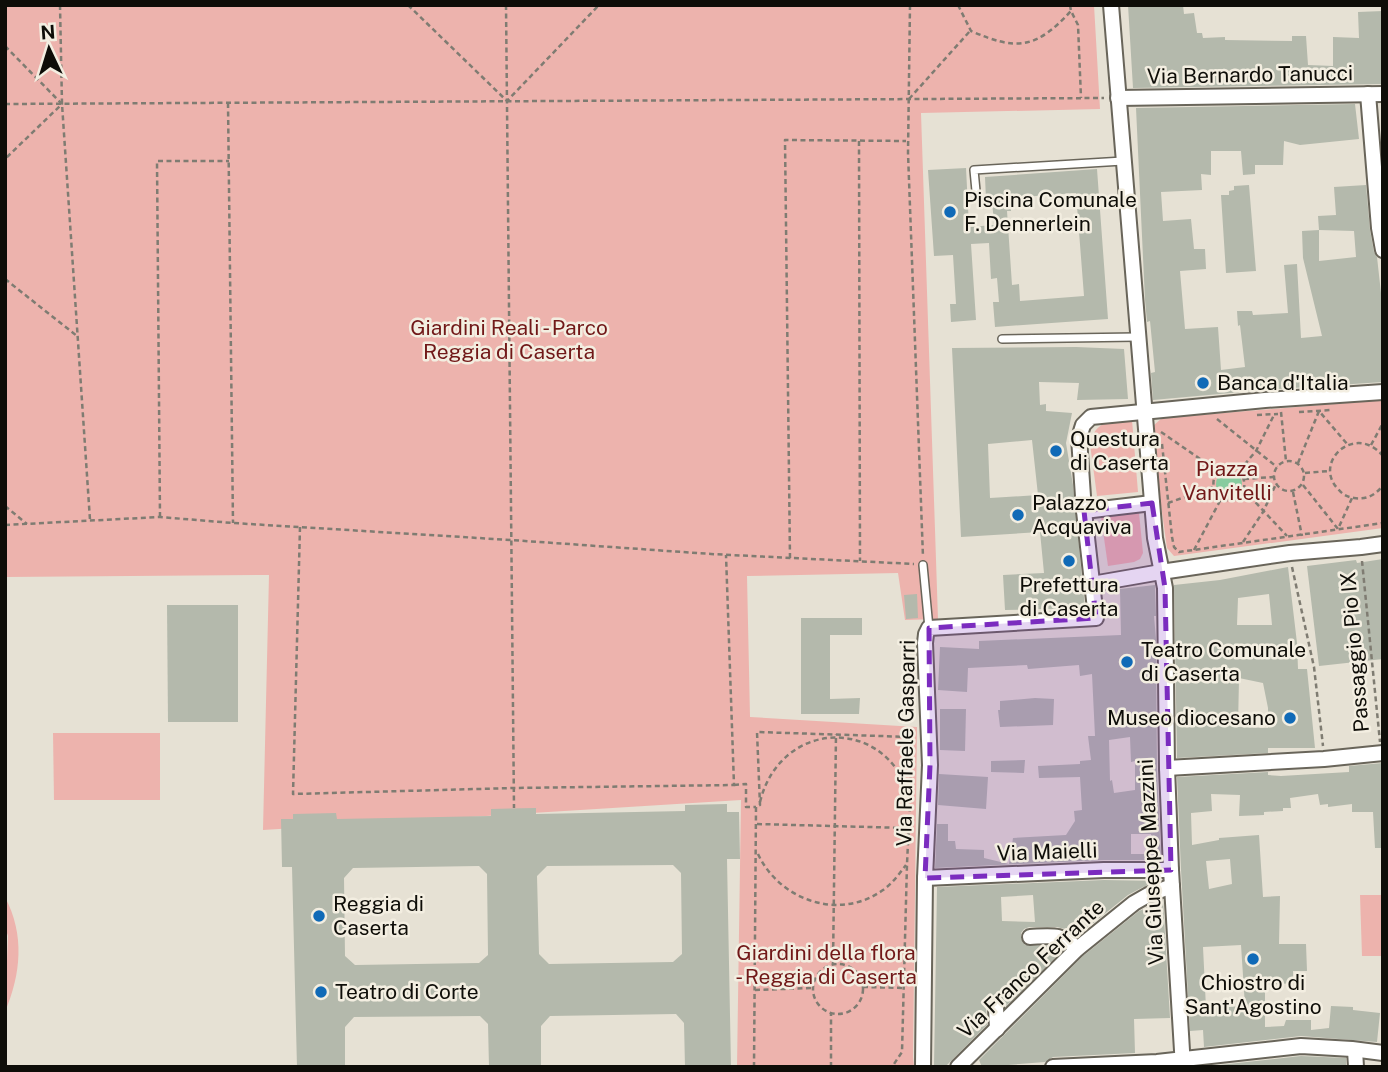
<svg xmlns="http://www.w3.org/2000/svg" width="1388" height="1072" viewBox="0 0 1388 1072" font-family="'Public Sans',sans-serif">
<style>
.green{fill:#edb3ad}
.water{fill:#88cb9f}
.building{fill:#b4b9ac;fill-rule:evenodd}
.lines{fill:none;stroke-linecap:round;stroke-linejoin:round}
.lane-casing{stroke:#69655a;stroke-width:10}
.street-casing{stroke:#69655a;stroke-width:18}
.path{stroke:#7f7c72;stroke-width:2.5;stroke-dasharray:5 3.5;stroke-linecap:butt}
.lane{stroke:#fff;stroke-width:7}
.street{stroke:#fff;stroke-width:14}
.marked{fill:#7b2cbf;fill-opacity:0.2;stroke:#7b2cbf;stroke-width:5;stroke-dasharray:14 9;stroke-linejoin:round}
.poi-dot{fill:#106ab7;stroke:#f3eee1;stroke-width:2.5}
.labels{text-anchor:middle;stroke-width:5;stroke-linejoin:round;paint-order:stroke}
.street-label{font-size:21px;fill:#0e0d08;stroke:#f3eee1}
.poi-label{font-size:21px;fill:#0e0d08;stroke:#f3eee1;text-anchor:start}
.park-label{font-size:21px;fill:#711818;stroke:#f3eee1}
</style>
<rect width="100%" height="100%" fill="#e6e1d4"/>
<!-- green -->
<g class="green">
<path d="M5 5H1094L1100 109 921 113 938 619 905 620 898 573 747 576 750 717 917 727 913 1057 914 1067H737L741 800 263 830 269 575 5 577Z"/>
<path d="M1382 400 1383 528 1174 556 1167 548 1152 440 1153 426 1162 418Z"/>
<path d="M1132 420 1138 492 1097 496 1090 444C1095 420 1112 421 1132 420Z"/>
<path d="M1139 513 1143 553 1140 559 1134 562 1108 566 1101 517Z"/>
<path d="M53 733H160V800H54Z"/>
<path d="M1360 895H1383V956H1362Z"/>
<path d="M5 897C25 935 21 974 5 1012L8 936 5 927Z"/>
</g>
<!-- water -->
<circle class="water" cx="1229" cy="484" r="13"/>
<!-- building -->
<g class="building">
<path d="M1128 5H1183L1184 14 1194 13 1197 33H1202L1203 38 1225 37V40L1292 41V36H1306L1308 65 1333 66V37L1359 38 1358 12 1383 11V84L1133 88Z"/>
<path d="M1355 104 1359 139 1300 145 1284 141 1283 165H1255V174L1243 175 1241 151H1211V175L1201 174 1202 190 1161 192 1163 221 1191 219 1194 249H1205L1206 269 1180 271 1185 329 1218 327 1221 370 1245 367 1240 325 1238 326 1237 311H1252L1253 315 1288 313 1284 265 1297 264 1301 338 1322 336 1303 258 1302 231 1319 230 1318 216 1336 215 1334 187 1366 185 1370 230 1374 252 1377 257 1383 311V382L1264 390 1153 400 1151 373 1155 372 1150 321 1147 322 1145 300 1136 108ZM1319 230 1354 231 1356 257 1319 261Z"/>
<path d="M966 168 969 227 994 225 992 200H986L985 177 1097 169 1108 319 995 327 993 302H999L997 278 991 279 989 243 971 244 976 320 951 322 950 304H956L953 255 934 256 928 170ZM1076 193 1084 296 1020 301 1019 284 1012 285 1007 211H1011L1010 198Z"/>
<path d="M1249 185 1256 271 1226 273 1221 195H1229V191L1234 190V186Z"/>
<path d="M1076 347 1124 349 1128 399 1077 400 1079 383 1039 382 1040 405 1046 404V411L1072 413 1066 443 1073 485 1085 608 1005 610 1003 575 1044 573 1040 532 961 537 952 348ZM1032 440 1038 495 990 498 988 444Z"/>
<path d="M1383 559V659L1319 666 1307 566 1356 560 1357 563Z"/>
<path d="M1288 567 1297 643 1298 669H1307L1315 748H1268V753L1177 758 1174 585 1220 580ZM1269 594 1272 625H1237L1238 598ZM1239 678 1263 683 1268 708V728L1238 727Z"/>
<path d="M1155 585 1156 616H1154L1156 639 1157 768 1161 860H1104L935 868 937 824H948V841H955L956 849 984 850V858L1009 864 1013 838 1066 835 1075 821 1074 811 1082 810 1080 777 1039 778 1038 766 1080 764V761L1091 760 1088 736H1095L1092 674 1080 676 1079 665 1028 669 1027 665 968 668 967 692 938 690 940 647 979 649V641L1121 635 1120 589ZM1130 737 1131 762 1135 761V790L1114 793 1112 780 1110 781 1109 740ZM1131 834H1151L1152 854H1131Z"/>
<path d="M917 594 918 618 906 619 904 595Z"/>
<path d="M167 605H238V722H168Z"/>
<path d="M801 618H862V635H830V699L860 698 859 714H801Z"/>
<path d="M1035 698 1054 699 1053 725 1000 727 998 710H1000V701Z"/>
<path d="M940 709H966L965 751 940 750Z"/>
<path d="M1025 760 1024 773 991 772V761Z"/>
<path d="M1383 763V848H1375L1373 812H1352V804L1328 807V804L1320 805 1318 794 1290 798 1291 808H1283V811L1264 812V815L1239 816 1240 795 1211 794 1212 811 1191 813 1192 845 1219 840V838L1259 835 1263 897 1280 896 1279 944H1306L1307 971H1293V983L1265 985V1027L1284 1026 1286 1020H1311V1030L1329 1028 1331 1006 1353 1007V1010L1380 1013 1377 1042 1301 1036 1204 1047 1203 1030 1190 1031 1181 870 1177 777 1268 772V775L1281 776 1349 772V766ZM1230 859 1232 884 1209 889 1206 861ZM1241 945 1245 1006 1206 1008 1203 947Z"/>
<path d="M939 774 988 777 986 809 938 805Z"/>
<path d="M727 804V812H739L740 859H727L731 1067H685L684 1023 676 1014 550 1016 541 1026V1067H489L488 1024 480 1016 354 1017 345 1027V1067H297L292 867H282L281 819H293V814L336 813 337 819 491 816V809L536 808V814L685 811V805ZM673 865 681 873 682 954 673 962 549 964 539 954 537 876 547 866ZM479 866 487 874 488 955 479 963 355 965 345 956 344 878 353 868Z"/>
<path d="M1104 880 1159 881 1143 887 1128 895 1077 936 1065 929 1057 927H1029L1024 929 1021 933V938L1025 945 1054 946 1063 950 1006 1006 1004 1001 1000 998H995L990 999 986 1007 987 1025 945 1067H934L937 887ZM1033 895 1035 922 1002 921 1001 897Z"/>
<path d="M1163 900 1170 1018 1134 1019 1135 1053 1053 1057 1045 1062 982 1067 979 1060 1083 956 1139 911Z"/>
<path d="M1301 1056 1346 1058V1067H1201Z"/>
</g>
<g class="lines">
<!-- lane casing -->
<g class="lane-casing">
<g id="lane">
<path d="M976 191 974 170 1123 161"/>
<path d="M1002 339 1137 337"/>
<path d="M923 565 929 628"/>
</g>
</g>
<!-- street casing -->
<g class="street-casing">
<g id="street">
<path d="M1111 5 1155 538 1165 588 1167 768 1171 870 1183 1067"/>
<path d="M1368 94 1379 228 1383 250"/>
<path d="M1118 98 1383 94"/>
<path d="M1084 511 1152 503"/>
<path d="M1092 584 1161 572 1290 553 1361 547 1383 544"/>
<path d="M1167 768 1324 759 1383 753"/>
<path d="M925 878 1104 870H1171"/>
<path d="M1030 937C1051 936 1062 933 1077 949"/>
<path d="M996 1007 997 1029"/>
<path d="M1355 1050 1356 1067"/>
<path d="M923 1067 925 878 930 765 925 643 926 634 929 628 1096 618 1084 511 1079 438 1083 425 1091 417 1265 400 1383 392"/>
<path d="M958 1067 1077 949 1134 903 1148 895 1172 886"/>
<path d="M1053 1067 1157 1062 1301 1046 1352 1049 1383 1053"/>
</g>
</g>
<!-- path -->
<g class="path">
<path d="M60 5 62 104 90 520"/>
<path d="M408 5 507 101 599 5"/>
<path d="M506 5 514 808"/>
<path d="M910 5 908 153 923 557"/>
<path d="M958 5 971 31C1017 51 1036 49 1071 11"/>
<path d="M1070 5 1071 11 1078 25 1081 98"/>
<path d="M5 46 62 104 5 159"/>
<path d="M909 99 970 31"/>
<path d="M228 103 233 523"/>
<path d="M5 104 1104 98"/>
<path d="M859 141 860 561"/>
<path d="M5 279 77 336"/>
<path d="M1281 412 1286 461"/>
<path d="M1299 412 1331 410"/>
<path d="M1257 415 1278 414"/>
<path d="M1217 419 1277 467"/>
<path d="M1161 432 1219 472"/>
<path d="M1162 444 1172 537 1174 547 1179 552 1383 523"/>
<path d="M1371 445 1383 423"/>
<path d="M1383 456C1355 422 1311 463 1339 490 1343 495 1348 497 1354 498 1366 500 1376 495 1383 485"/>
<circle cx="1289" cy="476" r="15"/>
<path d="M1298 463 1319 411 1348 445"/>
<path d="M1239 471 1256 451 1274 415"/>
<path d="M1305 473 1329 471"/>
<path d="M1244 479 1274 477"/>
<path d="M1303 485 1338 529 1352 498"/>
<path d="M1244 490 1287 536"/>
<path d="M1293 492 1302 536"/>
<path d="M1168 503 1213 487"/>
<path d="M5 506 27 524"/>
<path d="M160 517 157 161H229"/>
<path d="M5 525 160 517 233 523 511 540 711 554 914 564"/>
<path d="M300 527 293 794 514 788 734 785 726 555"/>
<path d="M1243 542 1263 512 1276 484"/>
<path d="M1194 550 1221 499C1256 509 1248 455 1221 471 1209 478 1213 490 1221 499"/>
<path d="M790 558 785 140 906 141"/>
<path d="M1362 561 1380 742"/>
<path d="M1292 567 1314 667 1323 746"/>
<path d="M734 785 746 784V807H756"/>
<path d="M760 802C780 720 883 715 909 794"/>
<path d="M757 824 907 828"/>
<path d="M758 854C780 901 840 921 883 890 893 883 899 874 906 865"/>
<circle cx="838" cy="989" r="25"/>
<path d="M833 964 836 734"/>
<path d="M863 987 904 988"/>
<path d="M755 990 811 988"/>
<path d="M754 1067 756 807 760 805 757 732 911 737 910 802 907 864 902 1052 892 1067"/>
<path d="M831 1067V1013"/>
</g>
<!-- lane -->
<use href="#lane" class="lane"/>
<!-- street -->
<use href="#street" class="street"/>
</g>
<!-- marked area -->
<path class="marked" d="M1152 503 1165 588 1171 870 925 878 930 765 929 628 1096 618 1084 511Z"/>
<!-- markers -->
<g class="poi-dot">
<circle cx="950" cy="212" r="7"/>
<circle cx="1203" cy="383" r="7"/>
<circle cx="1056" cy="451" r="7"/>
<circle cx="1018" cy="515" r="7"/>
<circle cx="1069" cy="561" r="7"/>
<circle cx="1127" cy="662" r="7"/>
<circle cx="1290" cy="718" r="7"/>
<circle cx="319" cy="916" r="7"/>
<circle cx="1253" cy="959" r="7"/>
<circle cx="321" cy="992" r="7"/>
</g>
<g class="labels">
<!-- street labels -->
<g class="street-label">
<text transform="translate(1250 75) rotate(-1)" y="7">Via Bernardo Tanucci</text>
<text transform="translate(1355 652) rotate(-95)" y="7">Passaggio Pio IX</text>
<text transform="translate(906 743) rotate(-89)" y="7">Via Raffaele Gasparri</text>
<text transform="translate(1047 852) rotate(-2)" y="7">Via Maielli</text>
<text transform="translate(1151 862) rotate(-93)" y="7">Via Giuseppe Mazzini</text>
<text transform="translate(1031 969) rotate(-43)" y="7">Via Franco Ferrante</text>
</g>
<!-- poi labels -->
<g class="poi-label">
<text x="964" y="207">Piscina Comunale<tspan x="964" dy="24">F. Dennerlein</tspan></text>
<text x="1217" y="390">Banca d'Italia</text>
<text x="1070" y="446">Questura<tspan x="1070" dy="24">di Caserta</tspan></text>
<text x="1032" y="510">Palazzo<tspan x="1032" dy="24">Acquaviva</tspan></text>
<text x="1069" y="592" text-anchor="middle">Prefettura<tspan x="1069" dy="24">di Caserta</tspan></text>
<text x="1141" y="657">Teatro Comunale<tspan x="1141" dy="24">di Caserta</tspan></text>
<text x="1276" y="725" text-anchor="end">Museo diocesano</text>
<text x="333" y="911">Reggia di<tspan x="333" dy="24">Caserta</tspan></text>
<text x="1253" y="990" text-anchor="middle">Chiostro di<tspan x="1253" dy="24">Sant'Agostino</tspan></text>
<text x="335" y="999">Teatro di Corte</text>
</g>
<!-- park labels -->
<g class="park-label">
<text x="509" y="335">Giardini Reali - Parco<tspan x="509" dy="24">Reggia di Caserta</tspan></text>
<text x="1227" y="476">Piazza<tspan x="1227" dy="24">Vanvitelli</tspan></text>
<text x="826" y="960">Giardini della flora<tspan x="826" dy="24">- Reggia di Caserta</tspan></text>
</g>
</g>
<!-- border -->
<rect width="1388" height="1072" fill="none" stroke="#0e0d08" stroke-width="14"/>
<!-- north arrow -->
<g transform="translate(49 49) rotate(356)" stroke="#f3eee1" stroke-width="5" paint-order="stroke">
<path d="M0-5L12 26L0 18L-12 26Z" fill="#0e0d08"/>
<text y="-10" font-size="19" font-weight="bold" text-anchor="middle" fill="#0e0d08">N</text>
</g>
</svg>
